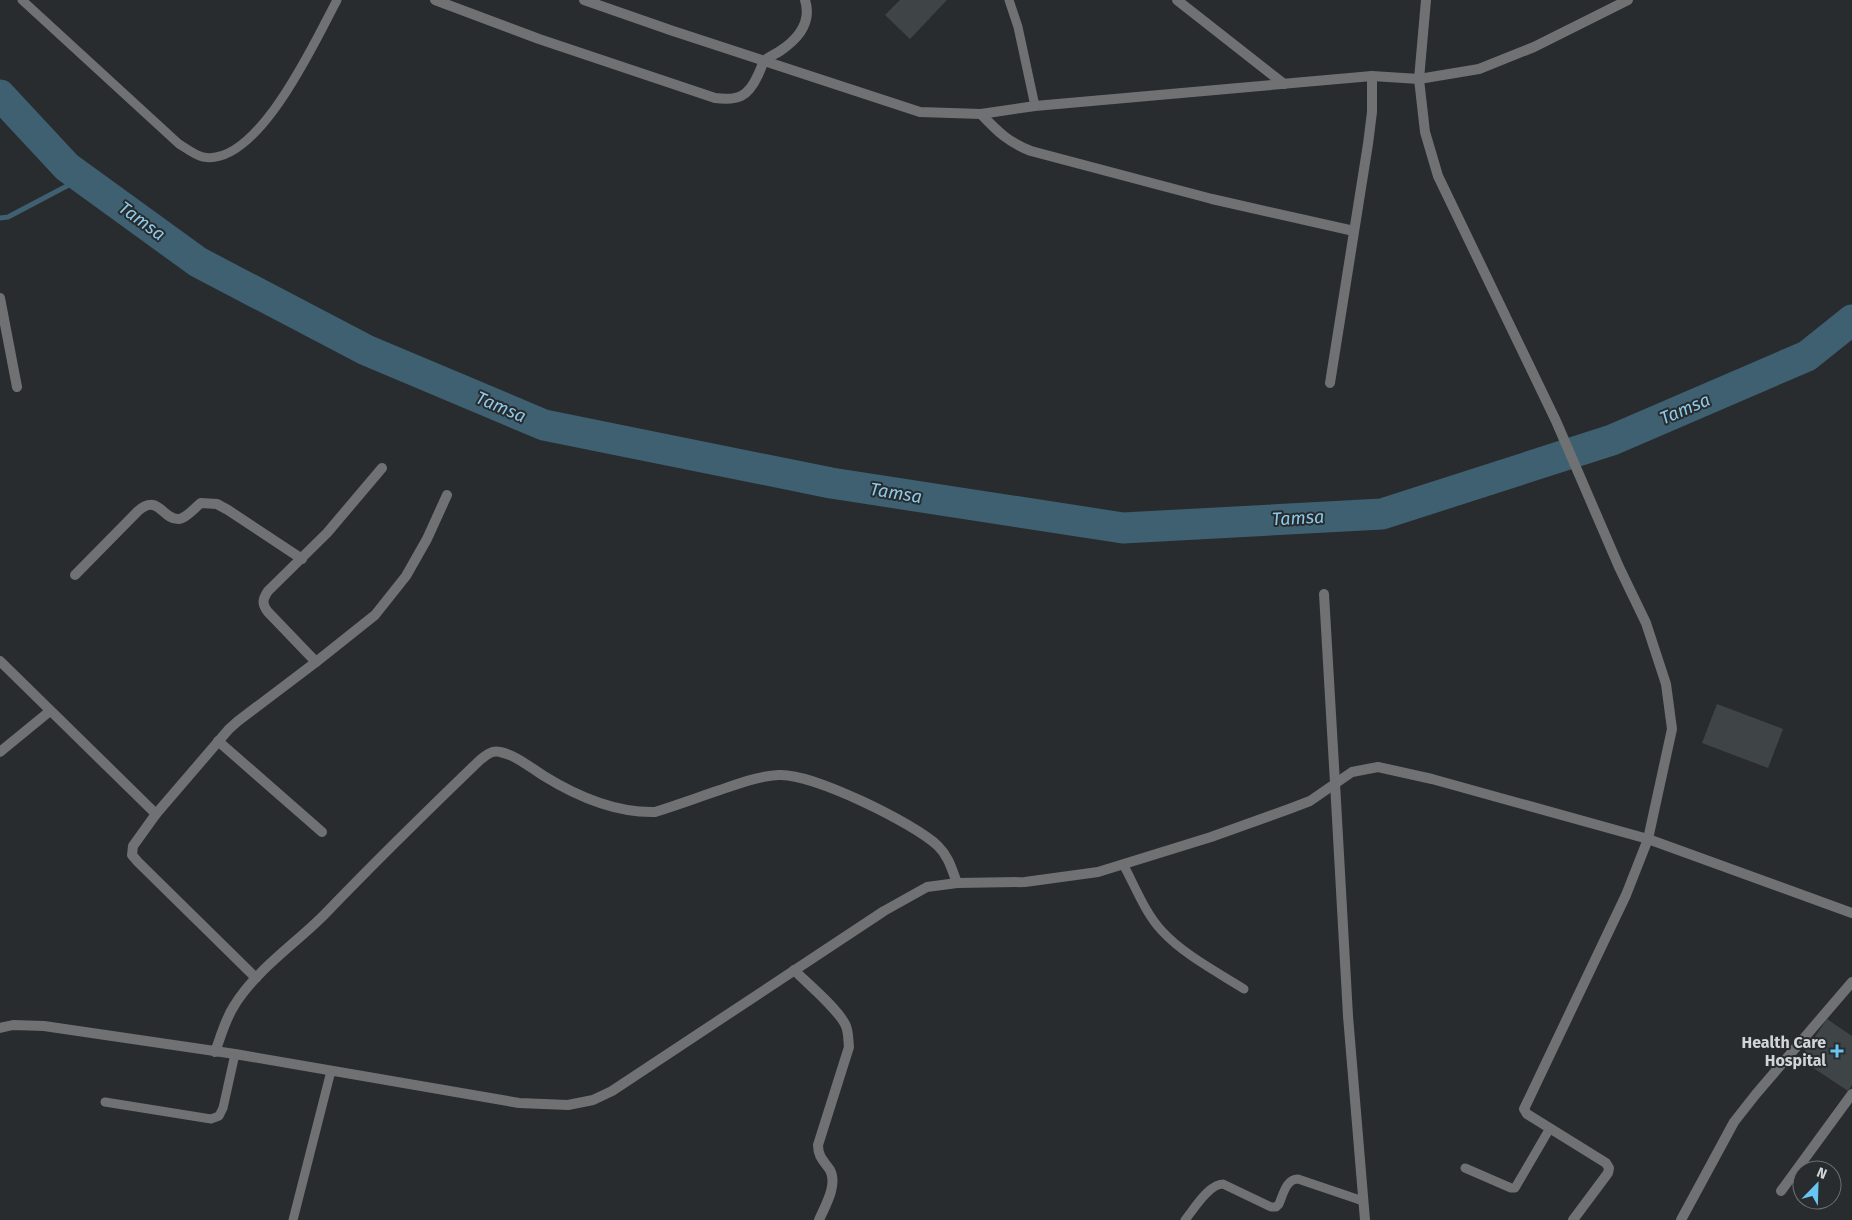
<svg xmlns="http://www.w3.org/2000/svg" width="1852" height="1220" viewBox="0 0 1852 1220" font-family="'Fira Sans',sans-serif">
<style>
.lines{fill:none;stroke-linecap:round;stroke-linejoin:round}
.stream{stroke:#3e6071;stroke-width:5}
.river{stroke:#3e6071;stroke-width:31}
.building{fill:#3f4446}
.service{stroke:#6f7172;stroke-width:9}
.minor{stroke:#6f7172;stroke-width:10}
.tertiary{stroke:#6f7172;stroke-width:10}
.poi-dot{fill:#68c4f0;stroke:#282c2f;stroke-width:2}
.labels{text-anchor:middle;stroke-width:4;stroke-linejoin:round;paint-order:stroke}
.poi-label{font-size:16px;font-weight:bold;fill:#d2d5d6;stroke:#282c2f;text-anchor:end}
.water-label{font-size:18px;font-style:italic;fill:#8ccaeb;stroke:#282c2f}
</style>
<rect width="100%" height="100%" fill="#282c2f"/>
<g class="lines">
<!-- stream -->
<path class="stream" d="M0 218 8 217 82 178"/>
<!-- river -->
<path class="river" d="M0 95 67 167 198 262 366 350 544 425 831 483 1123 528 1382 514 1612 440 1807 356 1852 320"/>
</g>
<!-- building -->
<g class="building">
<path d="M900 0H947L910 39 885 15Z"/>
<path d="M1717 704 1783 729 1768 768 1702 743Z"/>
<path d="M1827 1019 1852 1036V1085L1848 1091 1800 1059Z"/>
</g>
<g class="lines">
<!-- service -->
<g class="service">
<path d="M22 0 179 144C186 148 194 155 203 157 258 168 316 39 337 0"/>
<path d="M1009 0 1018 27 1035 106"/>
<path d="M1123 864C1135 886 1145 913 1162 931 1183 954 1217 972 1244 989"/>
<path d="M105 1102 211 1119 219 1116 223 1108 235 1054"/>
<path d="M1465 1168 1511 1188H1515L1550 1128"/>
<path d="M293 1220 331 1071"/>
<path d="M1185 1220C1194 1209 1209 1184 1223 1184L1271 1207H1276L1279 1204C1283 1195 1286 1179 1298 1179L1363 1201"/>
</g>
<!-- minor -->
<g class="minor">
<path d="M435 0 539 39 715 98C738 101 748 97 758 75 760 71 762 65 764 61 768 57 776 54 780 51 798 39 812 22 805 0"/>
<path d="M1177 0 1284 84"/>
<path d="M1419 79 1479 69 1534 47 1628 0"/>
<path d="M981 114C998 132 1008 142 1031 151L1212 199 1354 231"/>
<path d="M0 298 17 387"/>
<path d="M1330 383 1368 144 1372 112V76"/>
<path d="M75 575 138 511C159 493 162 520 179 519 187 518 195 507 201 503L217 504 228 510 302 559"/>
<path d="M1324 594 1335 783"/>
<path d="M0 661 156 814"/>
<path d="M316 662 268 612C262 604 262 600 268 591L327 533 382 468"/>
<path d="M218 741 322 832"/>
<path d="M0 752 50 711"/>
<path d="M794 970C809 985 836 1007 845 1024 849 1031 848 1040 849 1047L818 1145C818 1157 824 1161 830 1170 838 1185 825 1206 819 1220"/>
<path d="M256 978 138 862 132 855 133 846 156 814 229 729 238 721 316 662 375 615 406 576 427 539 447 495"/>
<path d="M215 1052C221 1036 225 1020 234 1006 255 971 295 944 324 915 375 862 427 811 480 760 486 755 492 750 500 752 516 755 531 768 544 776 578 797 615 813 655 812 677 805 699 797 720 790 740 783 759 776 779 775 812 773 914 823 938 846 949 857 952 870 957 883"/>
<path d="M1781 1191 1852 1094"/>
<path d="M1573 1220 1608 1173 1609 1168 1606 1163 1527 1114 1524 1109 1626 895 1648 839"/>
<path d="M1681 1220 1734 1122 1756 1094 1852 982"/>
</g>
<!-- tertiary -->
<g class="tertiary">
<path d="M584 0 673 31 920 112 981 114 1035 106 1372 76 1419 79"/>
<path d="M1426 0 1419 79 1425 132 1438 176 1556 421 1619 567 1646 623 1666 684 1672 729 1648 839"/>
<path d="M1335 783 1348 1016 1365 1220"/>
<path d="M0 1028 13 1025 44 1026 235 1054 519 1103 568 1105 593 1100 612 1091 884 911 927 887 957 883 1025 882 1098 872 1211 837 1289 809 1310 801 1352 772 1378 767 1432 779 1648 839 1852 913"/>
</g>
</g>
<!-- markers -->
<path class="poi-dot" d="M1834.5 1043.5h5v5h5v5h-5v5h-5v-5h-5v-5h5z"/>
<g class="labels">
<!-- poi labels -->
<g class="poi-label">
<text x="1826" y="1048">Health Care<tspan x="1826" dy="18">Hospital</tspan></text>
</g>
<!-- water labels -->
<g class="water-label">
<text transform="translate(142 221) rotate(36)" y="6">Tamsa</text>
<text transform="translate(501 407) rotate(23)" y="6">Tamsa</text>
<text transform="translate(1685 409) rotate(-23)" y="6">Tamsa</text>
<text transform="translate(896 493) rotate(9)" y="6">Tamsa</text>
<text transform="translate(1298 518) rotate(-3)" y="6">Tamsa</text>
</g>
</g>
<!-- north arrow -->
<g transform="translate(1817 1185) rotate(23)"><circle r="24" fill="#282c2f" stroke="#6c7072"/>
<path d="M0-4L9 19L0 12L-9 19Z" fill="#68c4f0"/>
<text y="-8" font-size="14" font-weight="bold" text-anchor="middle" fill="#d2d5d6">N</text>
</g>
</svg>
